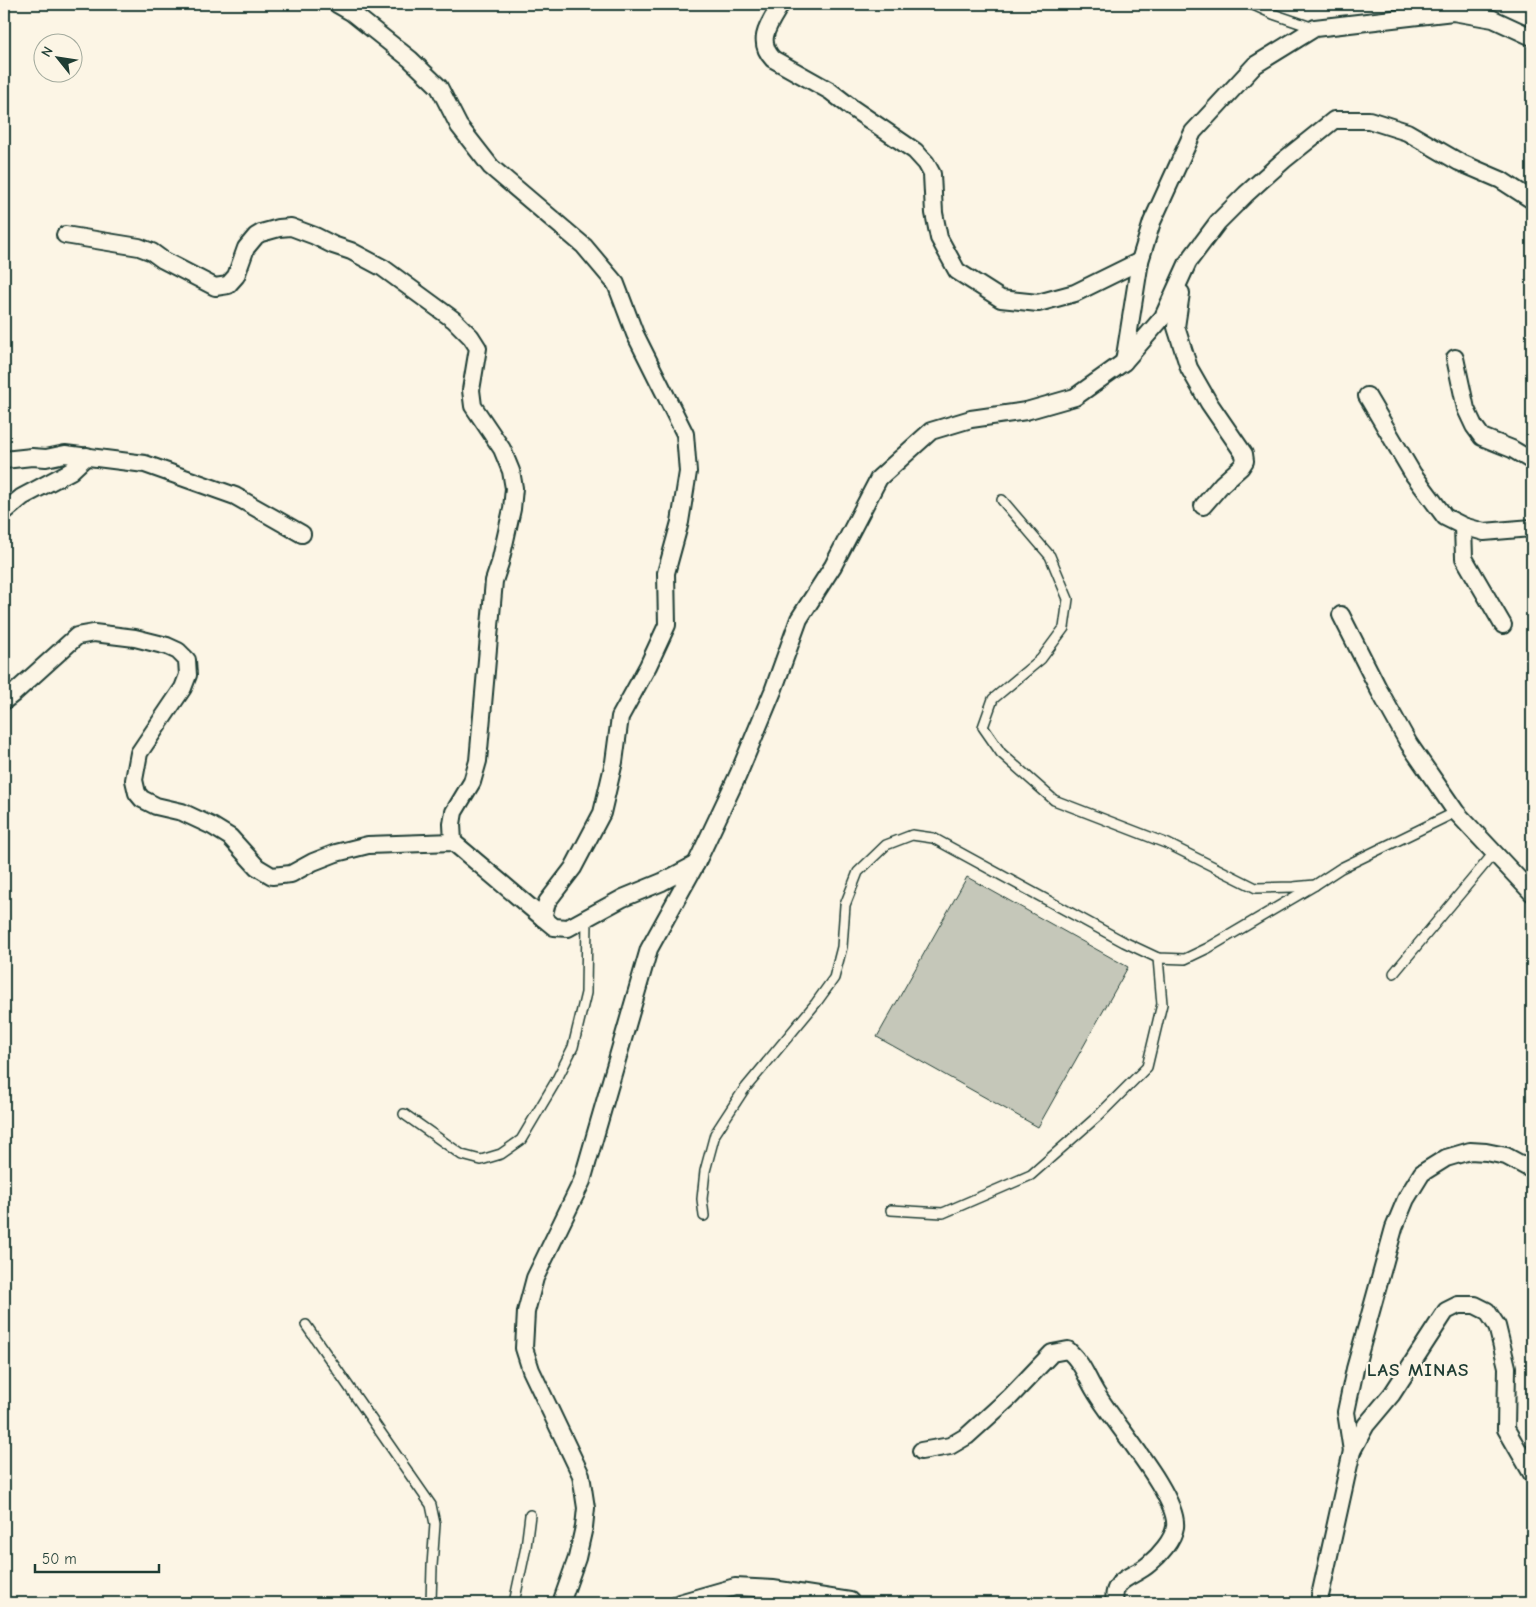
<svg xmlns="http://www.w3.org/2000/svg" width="1536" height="1607" viewBox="0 0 1536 1607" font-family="'Comic Neue',sans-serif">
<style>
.building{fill:#c5c7b9;stroke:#1f3d34}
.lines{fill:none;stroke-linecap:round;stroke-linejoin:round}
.service-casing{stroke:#1f3d34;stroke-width:12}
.minor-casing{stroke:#1f3d34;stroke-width:20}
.service{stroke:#fcf5e5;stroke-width:9}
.minor{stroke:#fcf5e5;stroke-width:16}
.labels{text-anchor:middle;stroke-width:4.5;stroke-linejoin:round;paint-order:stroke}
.district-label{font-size:19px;font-weight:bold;letter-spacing:1px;fill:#1f3d34;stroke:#fcf5e5}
</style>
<rect width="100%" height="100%" fill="#fcf5e5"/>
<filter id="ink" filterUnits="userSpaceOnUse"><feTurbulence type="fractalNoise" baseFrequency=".02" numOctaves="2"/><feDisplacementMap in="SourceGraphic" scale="10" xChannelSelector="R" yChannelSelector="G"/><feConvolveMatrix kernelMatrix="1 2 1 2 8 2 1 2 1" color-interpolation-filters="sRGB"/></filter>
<g filter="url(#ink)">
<!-- building -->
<path class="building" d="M967 877 1128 967 1038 1127 877 1037Z"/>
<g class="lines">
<!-- service casing -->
<g class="service-casing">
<g id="service">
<path d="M1251 4 1273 14 1314 28"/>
<path d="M1002 500 1050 556 1068 599 1064 628 1041 659 993 699 983 727 1001 753 1054 800 1168 844 1256 888 1293 887 1315 885 1341 868 1456 812"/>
<path d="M1394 973 1494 853"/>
<path d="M404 1114 462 1155 481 1160 501 1154 521 1140 556 1081 573 1047 586 993 587 918"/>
<path d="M891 1210 943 1213 1031 1175 1099 1115 1147 1067 1162 1004 1158 958"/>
<path d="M704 1216 702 1199 705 1171 715 1134 743 1091 816 1003 834 978 842 947 845 905 858 872 886 845 912 835 933 838 1124 942 1158 958 1185 959 1208 948 1315 885"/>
<path d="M306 1325 431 1505 435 1524 432 1566 431 1603"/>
<path d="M514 1603 526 1547 530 1515"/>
</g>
</g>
<!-- minor casing -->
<g class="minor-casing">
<g id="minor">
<path d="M337 4 351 12 410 59 439 87 459 126 491 167 584 246 616 284 635 334 685 434 688 472 680 522 666 573 667 625 648 666 620 717 614 762 602 813 573 868 547 902 543 918 554 927 568 928 623 898 662 882 696 864"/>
<path d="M781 4C770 23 755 40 773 59L830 91 852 108 915 151 926 163 932 174 934 213 939 238 957 271 1001 299 1038 303 1075 293 1140 261"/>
<path d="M65 235 139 247 152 252 163 260 215 287 228 285 236 276 246 248 256 236 261 233 279 228 291 227 315 236 333 245 351 251 383 268 454 320 471 337 478 348 471 390 473 406 502 449 511 471 514 488 512 509 500 563 494 581 478 761 472 782 454 812 452 824 453 842"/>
<path d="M1181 293 1176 327 1189 368 1209 403 1244 454 1245 461 1241 467 1222 484 1203 506"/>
<path d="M1455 358 1466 409 1474 426 1482 437 1512 449 1532 461"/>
<path d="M1124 362 1140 261 1152 222 1193 132 1255 65 1315 28 1453 12 1493 19 1532 37"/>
<path d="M1367 396 1413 474 1445 517 1463 526 1484 532 1532 528"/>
<path d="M4 460 32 457 46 458 65 454 145 464 235 496 302 534"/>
<path d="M4 512 22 497 71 471 87 456"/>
<path d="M1463 526 1464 558 1503 625"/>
<path d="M1341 615 1380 692 1409 744 1436 783 1456 812 1532 893"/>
<path d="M4 701 13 694 77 636 94 633 135 638 167 646 178 651 187 660 188 675 183 688 139 753 134 780 137 793 142 799 156 806 182 812 212 826 230 837 257 867 272 876 291 874 313 862 336 853 368 845 453 842 543 918"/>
<path d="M921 1451 950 1446 967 1436 1010 1397 1052 1353 1068 1350C1083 1364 1085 1374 1095 1391 1112 1421 1179 1496 1175 1527 1173 1540 1159 1556 1149 1564 1135 1577 1110 1578 1115 1603"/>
<path d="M1352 1451 1346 1412 1355 1369 1394 1228 1406 1199 1422 1173 1446 1158 1470 1151 1486 1152 1506 1156 1532 1170"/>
<path d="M561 1603 577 1558 584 1527 586 1508 581 1475 531 1370 524 1348 526 1312 535 1278 582 1181 649 949 696 864 738 775 773 691 799 619 833 566 879 478 931 431 971 419 1026 411 1075 397 1124 362 1163 317 1188 262 1218 222 1246 194 1284 160 1334 120H1369L1407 132 1459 162 1501 180 1532 200"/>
<path d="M679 1603 735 1587 773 1589 850 1601"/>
<path d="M1321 1603 1320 1596 1352 1451 1366 1425 1392 1394 1446 1311 1458 1305H1475L1487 1311 1497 1326 1507 1367 1506 1429 1532 1474"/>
</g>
</g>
<!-- service -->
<use href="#service" class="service"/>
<!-- minor -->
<use href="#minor" class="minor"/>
</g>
</g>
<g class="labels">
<!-- district labels -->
<g class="district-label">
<text x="1418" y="1376">LAS MINAS</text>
</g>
</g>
<!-- margin -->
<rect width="1536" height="1607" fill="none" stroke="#fcf5e5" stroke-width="20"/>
<rect x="10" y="10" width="1516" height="1587" fill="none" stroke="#1f3d34" stroke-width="2" filter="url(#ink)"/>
<!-- north arrow -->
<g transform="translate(58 58) rotate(300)"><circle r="24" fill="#fcf5e5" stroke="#a4ab9e"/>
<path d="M0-4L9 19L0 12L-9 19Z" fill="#1f3d34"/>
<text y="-8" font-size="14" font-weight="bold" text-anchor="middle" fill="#1f3d34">N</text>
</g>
<!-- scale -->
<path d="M35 1564v8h124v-8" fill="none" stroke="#1f3d34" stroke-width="2.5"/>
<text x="42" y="1564" font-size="15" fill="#1f3d34" stroke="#fcf5e5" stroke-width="4" paint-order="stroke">50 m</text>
</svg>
